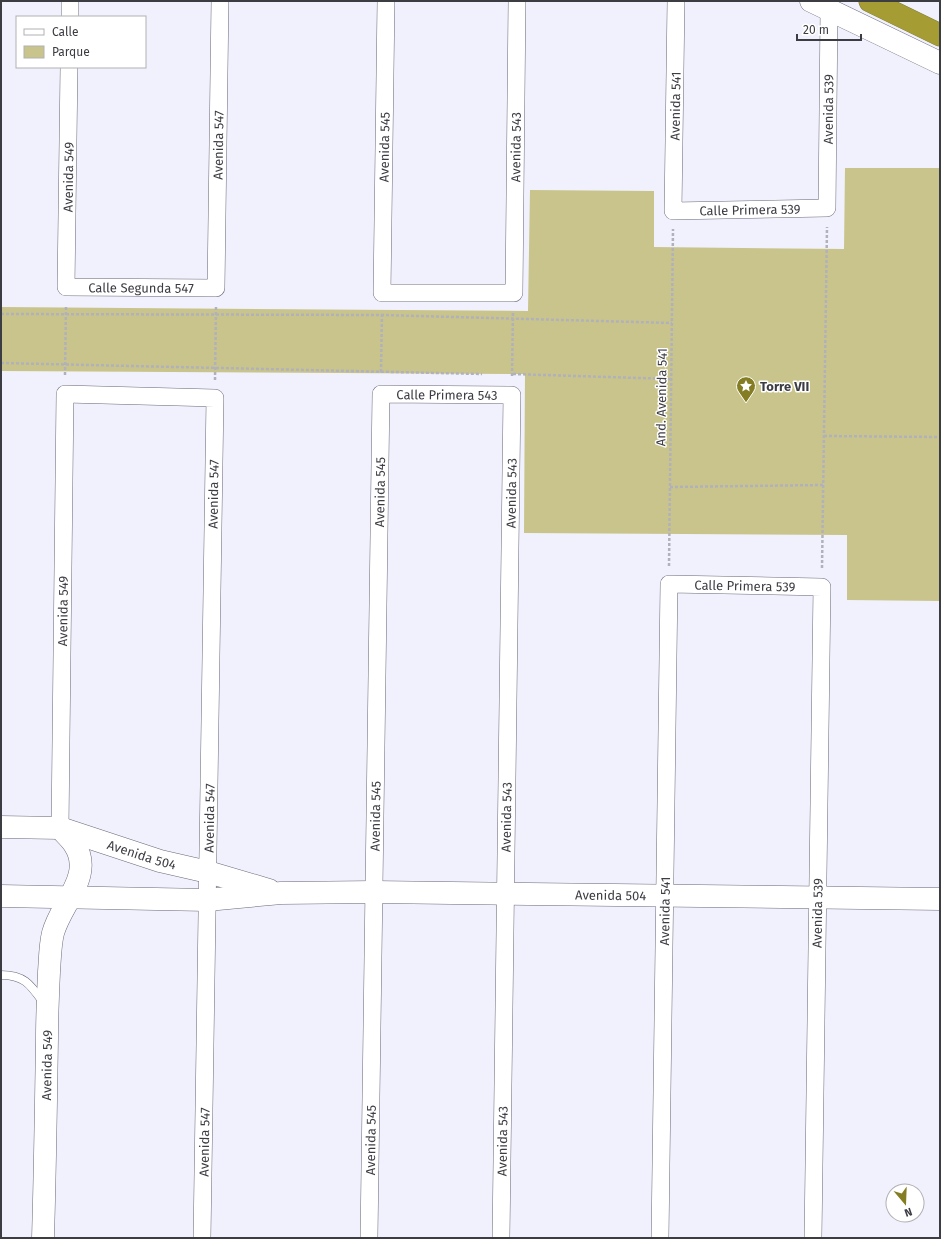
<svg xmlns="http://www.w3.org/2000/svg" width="941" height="1239" viewBox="0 0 941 1239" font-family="'Fira Sans',sans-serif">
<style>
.green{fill:#c9c48b}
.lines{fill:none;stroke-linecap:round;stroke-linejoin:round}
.lane-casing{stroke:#696979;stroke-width:9}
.street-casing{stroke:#696979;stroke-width:18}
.secondary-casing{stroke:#696979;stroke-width:23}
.highway-casing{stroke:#807a39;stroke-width:23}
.path{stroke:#b1b1bb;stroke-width:2.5;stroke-dasharray:3 2;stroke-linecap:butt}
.lane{stroke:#fff;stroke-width:8}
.street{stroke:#fff;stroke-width:17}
.secondary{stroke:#fff;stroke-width:22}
.highway{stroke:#a59c33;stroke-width:22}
.labels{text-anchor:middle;stroke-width:3;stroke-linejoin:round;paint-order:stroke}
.street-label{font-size:13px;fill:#3c3c43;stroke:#fff}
.poi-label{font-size:13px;font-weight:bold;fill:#3c3c43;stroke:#fff;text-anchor:start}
</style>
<rect width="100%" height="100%" fill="#f0f1fc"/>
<!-- green -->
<path class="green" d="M845 168H940V601L847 600V535L524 533 525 374 1 371V307L528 311 530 190 654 191V247L844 249Z"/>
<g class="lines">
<!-- lane casing -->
<g class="lane-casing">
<path id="lane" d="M1 975C24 975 30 984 43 1002"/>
</g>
<!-- street casing -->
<g class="street-casing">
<g id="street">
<path id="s1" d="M386 1 382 293H514L517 1"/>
<path id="s2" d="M676 1 673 211 827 208 829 10"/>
<path d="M70 17V1"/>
<path id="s3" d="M69 67 66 287 216 288 220 1"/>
<path id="s4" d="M60 828 65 394 215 398 202 1238"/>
<path id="s5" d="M369 1238 381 394 512 395 501 1238"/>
<path id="s6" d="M660 1238 669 584 822 587 813 1238"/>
</g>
</g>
<!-- secondary casing -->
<g class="secondary-casing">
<g id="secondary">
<path d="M811 1 940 63"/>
<path id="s7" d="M1 827 60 828 160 861 208 872 269 890"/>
<path id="s8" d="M1 896 207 900 281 893 374 892 940 899"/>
<path id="s9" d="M43 1238C45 1171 46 1105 47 1038 47 1016 48 994 49 972 50 959 50 945 53 933 61 903 95 875 74 844 70 838 64 833 60 828"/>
</g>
</g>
<!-- highway casing -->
<g class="highway-casing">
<path id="highway" d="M870 1 940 35"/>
</g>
<!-- path -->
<g class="path">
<path d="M1 314 382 315 672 323"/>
<path d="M1 363 482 374"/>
<path d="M381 372 382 313"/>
<path d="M513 374 671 379"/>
<path d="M65 375 66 306"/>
<path d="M512 376 513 311"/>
<path d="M215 380 216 307"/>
<path d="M824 436 940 437"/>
<path d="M670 487 823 485"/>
<path d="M669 566 673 229"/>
<path d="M822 568 827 227"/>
</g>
<!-- lane -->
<use href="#lane" class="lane"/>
<!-- street -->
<use href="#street" class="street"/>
<!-- secondary -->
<use href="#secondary" class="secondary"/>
<!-- highway -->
<use href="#highway" class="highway"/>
</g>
<!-- icons -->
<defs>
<g id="sight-pin" transform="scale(1)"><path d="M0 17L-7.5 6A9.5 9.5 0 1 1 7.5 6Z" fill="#857d23" stroke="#fff"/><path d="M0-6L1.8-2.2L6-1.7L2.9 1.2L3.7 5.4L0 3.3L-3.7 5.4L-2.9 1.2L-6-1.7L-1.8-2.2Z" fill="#fff"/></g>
</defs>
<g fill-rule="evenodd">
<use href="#sight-pin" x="746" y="386"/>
</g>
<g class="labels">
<!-- street labels -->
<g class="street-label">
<text transform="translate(675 106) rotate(-89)" y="5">Avenida 541</text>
<text dy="5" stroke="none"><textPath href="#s2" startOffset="463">Avenida 539</textPath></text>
<text dy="5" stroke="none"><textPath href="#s3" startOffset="513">Avenida 547</textPath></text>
<text transform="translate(384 147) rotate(-89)" y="5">Avenida 545</text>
<text dy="5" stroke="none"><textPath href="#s1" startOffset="570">Avenida 543</textPath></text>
<text transform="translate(68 177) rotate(-89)" y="5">Avenida 549</text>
<text dy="5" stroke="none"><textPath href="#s2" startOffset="287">Calle Primera 539</textPath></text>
<text dy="5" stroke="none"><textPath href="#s3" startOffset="295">Calle Segunda 547</textPath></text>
<text dy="5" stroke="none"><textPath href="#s5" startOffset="910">Calle Primera 543</textPath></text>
<text transform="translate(661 397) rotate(-89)" y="5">And. Avenida 541</text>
<text dy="5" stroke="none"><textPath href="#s5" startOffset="746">Avenida 545</textPath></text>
<text transform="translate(511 493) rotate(-89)" y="5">Avenida 543</text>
<text transform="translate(213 494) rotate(-89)" y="5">Avenida 547</text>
<text dy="5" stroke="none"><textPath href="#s6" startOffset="730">Calle Primera 539</textPath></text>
<text dy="5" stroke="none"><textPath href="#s4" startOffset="217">Avenida 549</textPath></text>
<text dy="5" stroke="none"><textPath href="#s5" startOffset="422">Avenida 545</textPath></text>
<text transform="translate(506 817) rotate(-89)" y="5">Avenida 543</text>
<text transform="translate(209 818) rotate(-89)" y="5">Avenida 547</text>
<text dy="5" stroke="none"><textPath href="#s7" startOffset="145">Avenida 504</textPath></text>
<text dy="5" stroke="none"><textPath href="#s8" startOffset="610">Avenida 504</textPath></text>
<text dy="5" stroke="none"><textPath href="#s6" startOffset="327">Avenida 541</textPath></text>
<text transform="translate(817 913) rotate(-89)" y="5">Avenida 539</text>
<text dy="5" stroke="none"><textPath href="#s9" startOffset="173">Avenida 549</textPath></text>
<text dy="5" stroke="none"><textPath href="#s5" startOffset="98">Avenida 545</textPath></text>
<text transform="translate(502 1141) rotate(-89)" y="5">Avenida 543</text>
<text transform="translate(204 1142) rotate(-89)" y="5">Avenida 547</text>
</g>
<!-- poi labels -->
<g class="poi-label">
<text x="760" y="391">Torre VII</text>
</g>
</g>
<!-- border -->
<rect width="941" height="1239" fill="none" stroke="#3c3c43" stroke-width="4"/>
<!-- legend -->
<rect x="16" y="16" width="130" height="52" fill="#ffffff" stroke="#b1b1b4"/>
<rect x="24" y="29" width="20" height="6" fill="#ffffff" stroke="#b1b1b4"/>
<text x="52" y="36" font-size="12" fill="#3c3c43">Calle</text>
<rect x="24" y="46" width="20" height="12" fill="#c9c48b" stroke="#b1b1b4"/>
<text x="52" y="56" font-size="12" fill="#3c3c43">Parque</text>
<!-- north arrow -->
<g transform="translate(905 1203) rotate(161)"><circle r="19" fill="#ffffff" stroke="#b1b1b4"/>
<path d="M0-3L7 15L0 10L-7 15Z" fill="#857d23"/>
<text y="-6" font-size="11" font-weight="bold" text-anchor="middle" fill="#3c3c43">N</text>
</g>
<!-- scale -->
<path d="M797 34v6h64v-6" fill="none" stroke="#3c3c43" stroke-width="2"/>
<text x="803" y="34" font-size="12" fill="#3c3c43" stroke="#ffffff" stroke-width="3" paint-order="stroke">20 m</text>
</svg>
